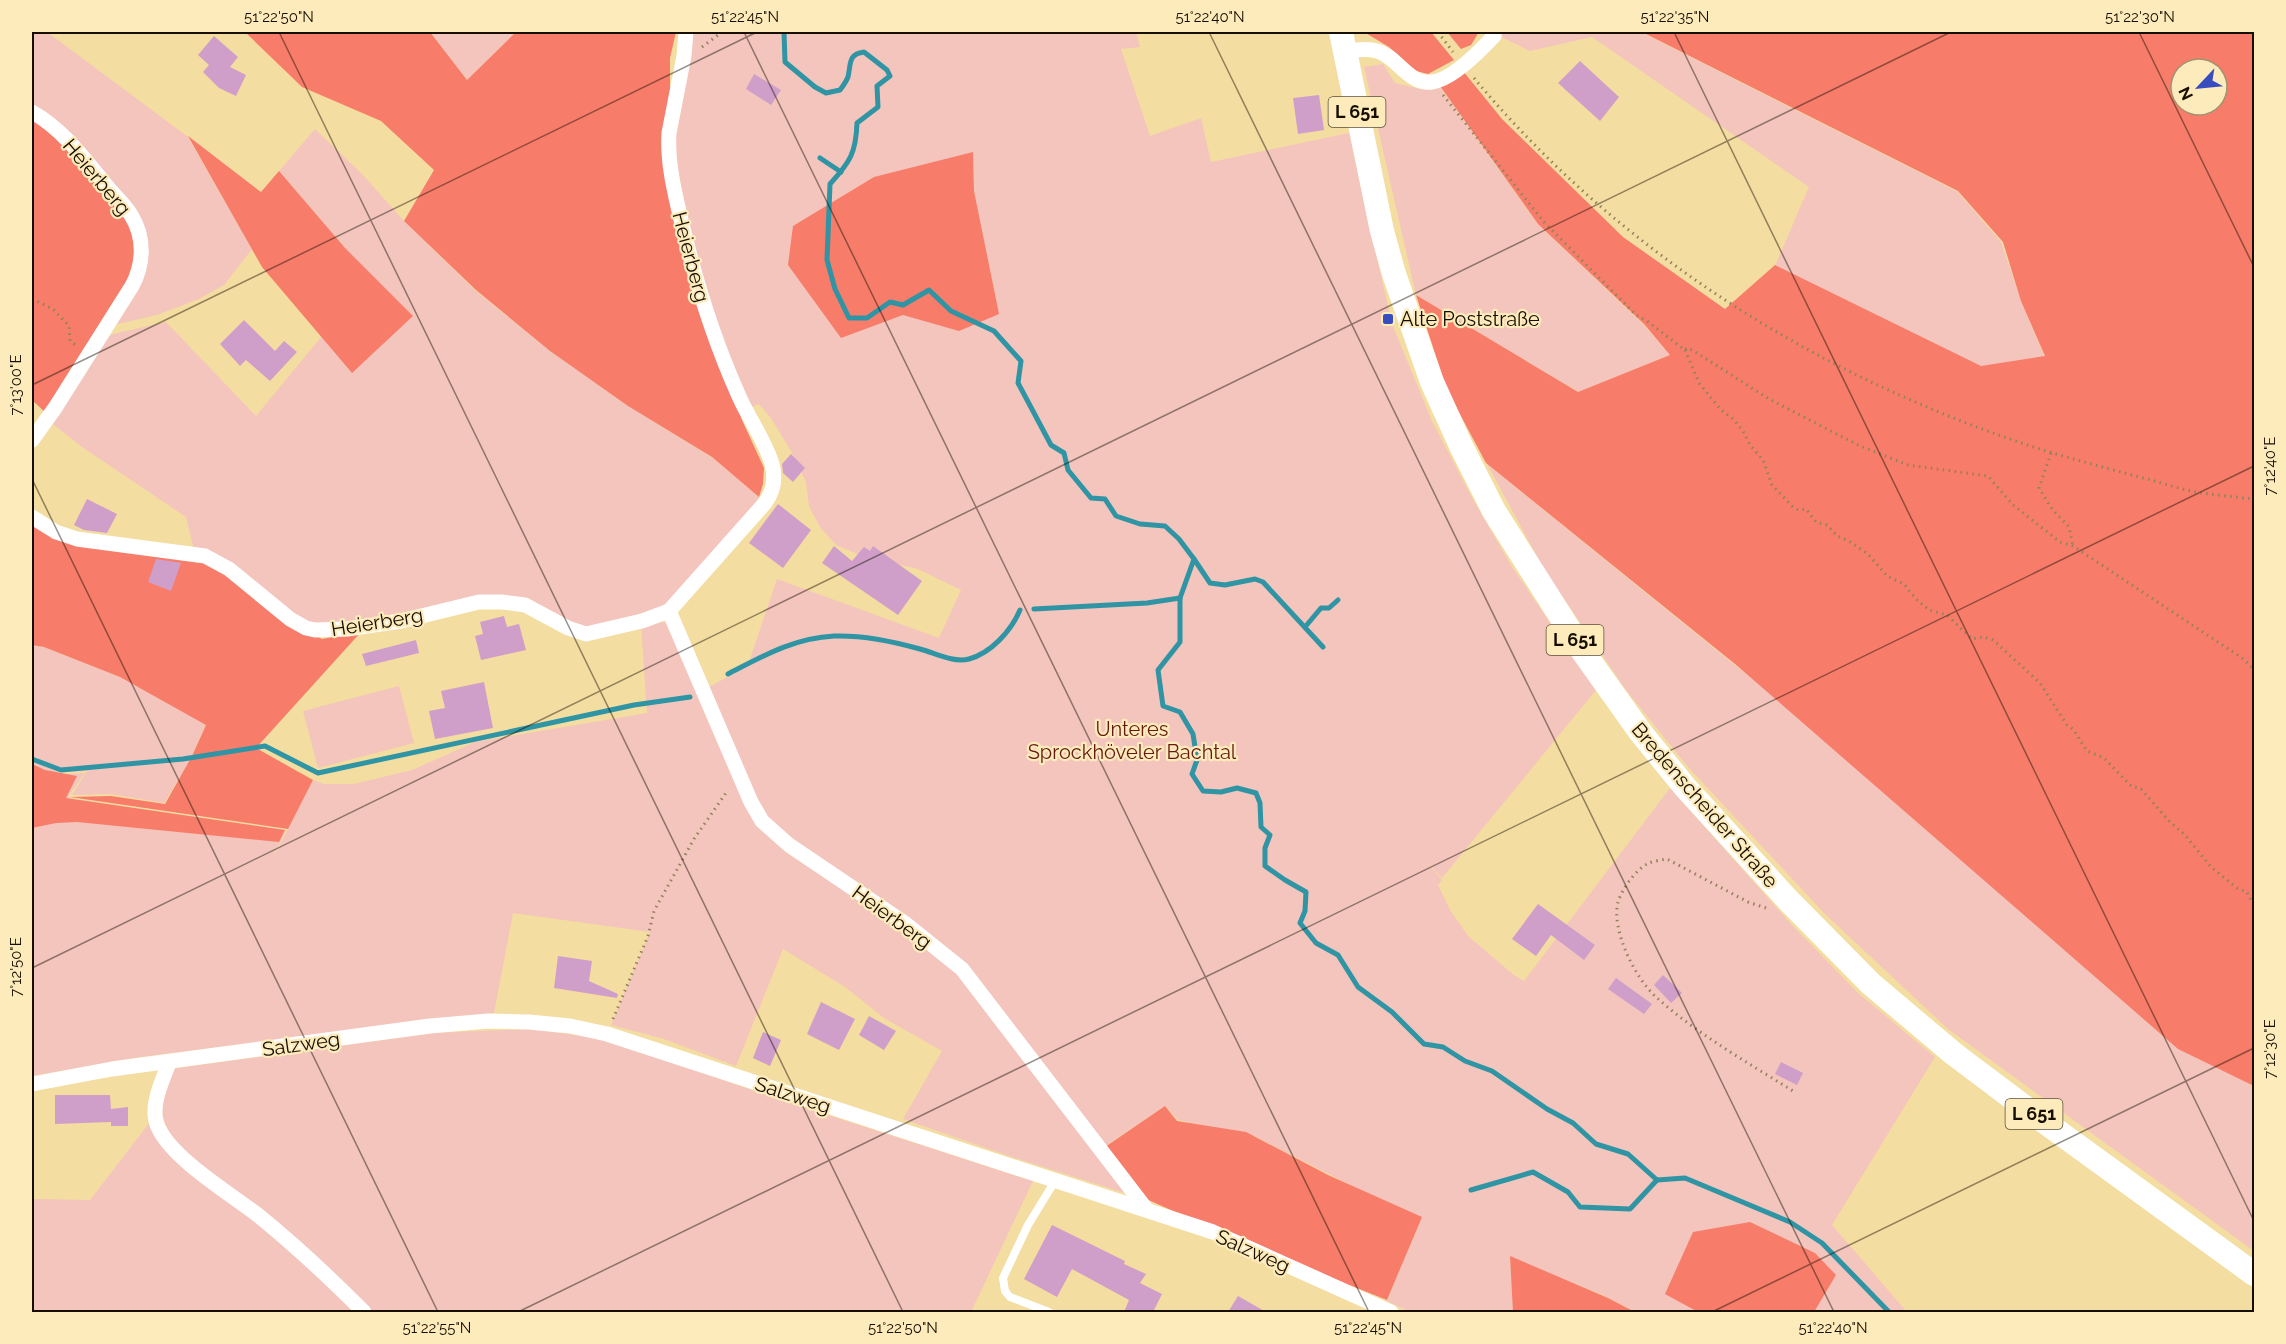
<svg xmlns="http://www.w3.org/2000/svg" width="2286" height="1344" viewBox="0 0 2286 1344" font-family="Raleway,sans-serif">
<style>
.green{fill:#f3c5bc;fill-rule:evenodd}
.forest{fill:#f77c6a;fill-rule:evenodd}
.lines{fill:none;stroke-linecap:round;stroke-linejoin:round}
.stream{stroke:#2f94a4;stroke-width:5}
.building{fill:#cf9fca}
.path{stroke:#92825a;stroke-width:3;stroke-dasharray:1.5 4.5;stroke-linecap:butt}
.service{stroke:#fff;stroke-width:8}
.minor{stroke:#fff;stroke-width:15}
.primary{stroke:#fff;stroke-width:24}
.ticks{fill:none;stroke:#160e00;stroke-width:1.5;stroke-opacity:0.45}
.poi-dot{fill:#374dbf;stroke:#fdebbb;stroke-width:2}
.labels{text-anchor:middle;stroke-width:4.5;stroke-linejoin:round;paint-order:stroke}
.shield{fill:#fdebbb;stroke:#5b5038;stroke-width:1.5}
.shield-label{font-size:18px;font-weight:bold;fill:#160e00}
.street-label{font-size:20px;fill:#160e00;stroke:#fdebbb}
.poi-label{font-size:20px;fill:#160e00;stroke:#fdebbb;text-anchor:start}
.park-label{font-size:20px;fill:#661911;stroke:#fdebbb}
.neatline{fill:none;stroke:#160e00;stroke-width:2}
.ticks-label{font-size:15px;text-anchor:middle;fill:#160e00}
</style>
<rect width="100%" height="100%" fill="#f4dda1"/>
<!-- green -->
<g class="green">
<path d="M32 32H47L188 137 252 249 224 285 199 299 157 315 113 325 32 109Z"/>
<path d="M430 32H516L467 80Z"/>
<path d="M683 32H1136L1140 47 1121 49 1150 136 1201 118 1211 162 1349 133 1392 324 1432 421 1471 496 1512 567 1596 690 1442 878 1427 862 1442 880 1438 885 1450 910 1468 936 1515 976 1524 981 1670 788 1793 926 1858 993 1935 1057 1832 1225 1907 1312H1636C1594 1289 1556 1276 1510 1261L1514 1312H1410L1387 1301 1419 1223 1358 1189 1256 1137 1178 1120 1165 1106 1104 1147 961 965 763 821 707 688 752 664 749 662 777 579 939 638 961 590 918 569 862 556 836 545 820 527 809 506 806 482 791 451 771 418 759 404 745 410 699 281 676 170 674 144ZM973 152 974 192 996 300 960 156Z"/>
<path d="M1501 32H1641L1958 192 2001 242 2022 303 2045 357 1982 367 1775 266 1809 187 1592 37 1530 51 1503 38Z"/>
<path d="M1383 64 1395 83 1420 89 1440 87 1538 224 1644 325 1670 355 1578 392 1416 295 1364 67Z"/>
<path d="M315 129 363 175 404 221 475 290 550 351 628 406 713 458 759 497 755 505 666 609 577 633 529 598 479 597 319 629 194 550 186 517 82 447 49 421 103 340 113 334 166 322 256 416 322 336 352 372 413 316 344 248 279 171Z"/>
<path d="M1487 464 2254 1086V1251L1948 1029 1825 914 1688 767 1626 690 1545 571Z"/>
<path d="M660 622 672 623 761 826 962 973 1131 1195 1009 1156 903 1119 942 1051 884 1018 845 987 783 949 736 1066 664 1039 611 1025 650 932 513 913 494 1013 140 1057 32 1076V761L63 774 85 773 68 797 73 799 286 830 268 868 313 780 324 784H354L412 770 475 742 647 713 641 624Z"/>
<path d="M32 645 44 647 118 676 206 724 189 762 164 803 111 794 72 795 87 771 64 772 32 756Z"/>
<path d="M399 686 414 743 318 768 303 711Z"/>
<path d="M530 1029 605 1039 775 1098 1033 1181 971 1312H370L181 1148C154 1115 162 1108 170 1069L434 1033Z"/>
<path d="M150 1122 361 1312H32V1199L90 1200Z"/>
</g>
<!-- forest -->
<g class="forest">
<path d="M245 32H430L467 80 516 32H676L670 58V173L742 420 764 468 763 484 759 497 712 457 628 406 550 351 476 290 404 221 434 170 381 121 302 87Z"/>
<path d="M1364 32H1431L1454 60 1428 74 1416 71 1389 47Z"/>
<path d="M1447 32H1479L1471 45 1461 49Z"/>
<path d="M1642 32H2254V1086L2178 1049 1735 664 1486 463 1447 390 1416 295 1578 392 1670 355 1644 324 1538 224 1440 86 1463 71 1502 119 1623 237 1725 309 1775 265 1981 366 2045 356 2021 301 2003 242 1958 191ZM2181 69H2217V105H2181Z"/>
<path d="M32 114 48 123 129 217 140 262 47 414 32 400Z"/>
<path d="M188 136 261 192 279 171 345 248 413 316 352 373 262 267Z"/>
<path d="M973 152 974 191 999 314 959 331 903 315 841 338 788 265 793 226 874 177Z"/>
<path d="M32 524 213 558 289 621 322 639 361 632 256 748 313 780 288 829 70 797 111 796 165 804 192 756 206 725 120 677 44 647 32 645Z"/>
<path d="M32 764 45 770 77 776 66 798 285 830 279 842 77 822 56 823 32 828Z"/>
<path d="M1165 1106 1177 1121 1246 1132 1328 1175 1422 1217 1387 1300 1261 1250 1144 1198 1105 1147Z"/>
<path d="M1750 1222 1815 1253 1836 1275 1814 1312H1698L1665 1294 1693 1232Z"/>
<path d="M1510 1256 1608 1298 1635 1312H1513Z"/>
</g>
<g class="lines">
<!-- stream -->
<g class="stream">
<path d="M784 32 785 62 815 87 826 93 840 90C843 86 846 82 848 77 851 64 848 54 864 52L887 70 890 76 877 86 878 107 857 123C856 153 850 162 830 184L827 260 835 289 849 318H867L890 302 903 305 929 290 951 311 994 331 1021 361 1018 383 1051 445 1064 453 1068 470 1091 498 1105 499 1116 516 1140 524 1165 526 1179 539 1194 559 1180 598V642L1158 670 1163 706 1180 712 1193 734 1197 760 1192 774 1203 791 1221 792 1237 788 1256 793 1260 803 1261 827 1270 835 1265 848V866L1285 880 1306 892 1305 911 1300 923 1316 943 1338 955 1358 987 1392 1012 1424 1044 1443 1047 1465 1061 1492 1071 1547 1109 1573 1123 1596 1144 1628 1154 1657 1180 1685 1178 1790 1222 1822 1243 1889 1312"/>
<path d="M820 158 841 172"/>
<path d="M1194 559 1210 583 1225 585 1255 579 1263 582 1323 647"/>
<path d="M1034 609 1147 603 1180 598"/>
<path d="M1305 627 1321 608H1329L1338 600"/>
<path d="M728 674C763 656 794 638 834 636 864 635 892 641 920 649 935 653 953 663 969 659 991 653 1011 631 1020 610"/>
<path d="M32 759 61 770 183 759 265 746 318 773 634 705 690 697"/>
<path d="M1471 1190 1533 1172 1568 1192 1580 1207 1630 1209 1657 1180"/>
</g>
</g>
<!-- building -->
<g class="building">
<path d="M214 36 238 57 230 67 246 75 236 96 219 88 203 72 209 65 198 55Z"/>
<path d="M1580 61 1619 97 1600 121 1558 83Z"/>
<path d="M754 74 781 90 771 105 746 89Z"/>
<path d="M1319 95 1324 130 1298 134 1293 98Z"/>
<path d="M244 320 275 351 284 341 297 352 270 381 246 360 240 366 220 344Z"/>
<path d="M791 454 805 468 793 482 783 473 782 464Z"/>
<path d="M87 499 117 514 107 533 84 530 74 525Z"/>
<path d="M778 504 811 530 783 568 749 543Z"/>
<path d="M834 546 852 561 864 547 870 551 873 546 922 581 898 615 822 563Z"/>
<path d="M156 559 181 563 171 591 148 582Z"/>
<path d="M504 616 507 627 519 624 526 650 481 660 475 636 483 634 480 622Z"/>
<path d="M416 640 419 653 366 666 362 654Z"/>
<path d="M484 682 493 728 435 739 429 711 445 708 441 691Z"/>
<path d="M1538 904 1595 945 1584 960 1551 935 1536 956 1512 939Z"/>
<path d="M558 956 592 961 589 981 618 994 617 998 554 988Z"/>
<path d="M1663 975 1682 993 1671 1003 1654 985Z"/>
<path d="M1616 978 1652 1004 1644 1014 1608 989Z"/>
<path d="M821 1002 855 1019 839 1050 807 1034Z"/>
<path d="M869 1016 896 1031 884 1050 859 1035Z"/>
<path d="M763 1032 781 1040 770 1066 753 1058Z"/>
<path d="M1781 1062 1803 1073 1797 1085 1775 1074Z"/>
<path d="M55 1095H110L111 1109 128 1107V1126H111V1122L55 1124Z"/>
<path d="M1052 1225 1125 1261 1124 1264 1146 1274 1140 1283 1162 1294 1153 1312H1124L1129 1300 1072 1269 1057 1297 1024 1279Z"/>
<path d="M1238 1296 1266 1312H1228Z"/>
</g>
<g class="lines">
<!-- path -->
<g class="path">
<path d="M1438 32 1453 52"/>
<path d="M702 47 722 32"/>
<path d="M1474 78C1623 257 1826 381 2046 451 2080 461 2113 470 2147 479 2163 483 2179 489 2196 492 2215 495 2235 497 2254 499"/>
<path d="M1443 95 1544 222 1636 315 1647 321 1685 350 1687 348 1694 351 1769 399 1858 445 1908 465 1988 476 2013 505 2060 542 2073 546 2242 658 2254 669"/>
<path d="M32 299 53 309 69 326 70 341 77 346"/>
<path d="M1685 350 1699 383 1721 410 1733 419 1743 431 1750 445 1763 460 1772 485 1792 506 1798 510 1806 509 1816 522 1827 525 1837 536 1849 541 1868 554 1887 576 1904 584 1916 599 1929 610 1947 615 1972 639 1983 637 1993 640 2040 683 2067 725 2073 729 2087 751 2104 758 2131 786 2141 789 2170 822 2185 835 2211 867 2237 888 2247 892 2251 900 2254 901"/>
<path d="M2051 453 2039 488 2052 509 2069 527 2073 546"/>
<path d="M1766 908 1748 902 1667 859C1661 860 1654 861 1649 863 1636 869 1622 889 1618 902 1611 930 1635 978 1656 997 1697 1034 1747 1062 1793 1091"/>
<path d="M613 1019 648 936 654 911 694 839 728 790"/>
</g>
<!-- service -->
<path class="service" d="M1049 1312 1010 1297 1005 1291 1003 1278 1028 1225 1055 1181"/>
<!-- minor -->
<g class="minor">
<path d="M1345 52C1356 50 1367 48 1377 51 1397 56 1408 85 1432 82 1452 80 1480 51 1494 36L1492 32"/>
<path d="M32 112C63 129 87 162 110 190 117 198 126 206 131 215 145 237 144 264 132 286L55 408 32 440"/>
<path d="M32 517 56 532 77 539 205 556 229 569 290 619 306 628 315 630 347 629 401 621 479 602H502L525 605 568 628 586 634 642 621 669 611 751 802 762 821 789 845 906 924 962 969 1147 1210"/>
<path d="M669 611 765 503C774 491 776 479 772 464 766 442 747 416 738 394 713 338 696 283 682 224 675 194 667 163 669 133L684 56 686 32"/>
<path d="M169 1063C162 1082 148 1109 159 1129 174 1160 231 1194 259 1216 296 1246 331 1279 364 1312"/>
<path d="M32 1084 112 1069 430 1026 488 1021 529 1022 570 1026 607 1034 1213 1232 1391 1312"/>
</g>
<!-- primary -->
<path class="primary" d="M1341 32 1382 231 1394 274 1432 382 1462 448 1494 511 1584 653 1641 733 1685 787 1789 901 1871 984 1954 1054 2027 1109 2254 1274"/>
</g>
<!-- ticks -->
<path class="ticks" d="M279 32 903 1312M744 32 1369 1312M1209 32 1834 1312M1674 32 2254 1221M2139 32 2254 267M32 385 757 32M32 479 438 1312M32 968 1951 32M518 1312 2254 466M1712 1312 2254 1048"/>
<!-- markers -->
<rect class="poi-dot" x="1382" y="313" width="12" height="12" rx="3"/>
<g class="labels">
<!-- shield labels -->
<g class="shield">
<rect x="1328.5" y="97" width="57" height="30" rx="4.5"/>
<rect x="1546.5" y="625" width="57" height="30" rx="4.5"/>
<rect x="2005.5" y="1099" width="57" height="30" rx="4.5"/>
</g>
<g class="shield-label">
<text x="1357" y="118">L 651</text>
<text x="1575" y="646">L 651</text>
<text x="2034" y="1120">L 651</text>
</g>
<!-- street labels -->
<g class="street-label">
<text transform="translate(97 177) rotate(50)" y="7">Heierberg</text>
<text transform="translate(691 257) rotate(75)" y="7">Heierberg</text>
<text transform="translate(377 622) rotate(-9)" y="7">Heierberg</text>
<text transform="translate(1705 805) rotate(49)" y="7">Bredenscheider Straße</text>
<text transform="translate(892 917) rotate(36)" y="7">Heierberg</text>
<text transform="translate(301 1044) rotate(-8)" y="7">Salzweg</text>
<text transform="translate(793 1095) rotate(18)" y="7">Salzweg</text>
<text transform="translate(1253 1251) rotate(24)" y="7">Salzweg</text>
</g>
<!-- poi labels -->
<g class="poi-label">
<text x="1400" y="326">Alte Poststraße</text>
</g>
<!-- park labels -->
<g class="park-label">
<text x="1132" y="736">Unteres<tspan x="1132" dy="23">Sprockhöveler Bachtal</tspan></text>
</g>
</g>
<!-- border -->
<rect width="2286" height="1344" fill="none" stroke="#fdebbb" stroke-width="66"/>
<!-- north arrow -->
<g transform="translate(2199 87) rotate(244)"><circle r="28" fill="#fdebbb" stroke="#a19370" stroke-width="1.5"/>
<path d="M0-4.5L10 22L0 15L-10 22Z" fill="#374dbf"/>
<text y="-9" font-size="16" font-weight="bold" text-anchor="middle" fill="#160e00">N</text>
</g>
<rect x="33" y="33" width="2220" height="1278" class="neatline"/>
<g class="ticks-label">
<text x="279" y="22">51°22'50"N</text>
<text x="745" y="22">51°22'45"N</text>
<text x="1210" y="22">51°22'40"N</text>
<text x="1675" y="22">51°22'35"N</text>
<text x="2140" y="22">51°22'30"N</text>
<text transform="translate(16 385) rotate(-90)" y="5">7°13'00"E</text>
<text transform="translate(2270 466) rotate(-90)" y="5">7°12'40"E</text>
<text transform="translate(16 967) rotate(-90)" y="5">7°12'50"E</text>
<text transform="translate(2270 1049) rotate(-90)" y="5">7°12'30"E</text>
<text x="437" y="1333">51°22'55"N</text>
<text x="903" y="1333">51°22'50"N</text>
<text x="1368" y="1333">51°22'45"N</text>
<text x="1833" y="1333">51°22'40"N</text>
</g>
</svg>
